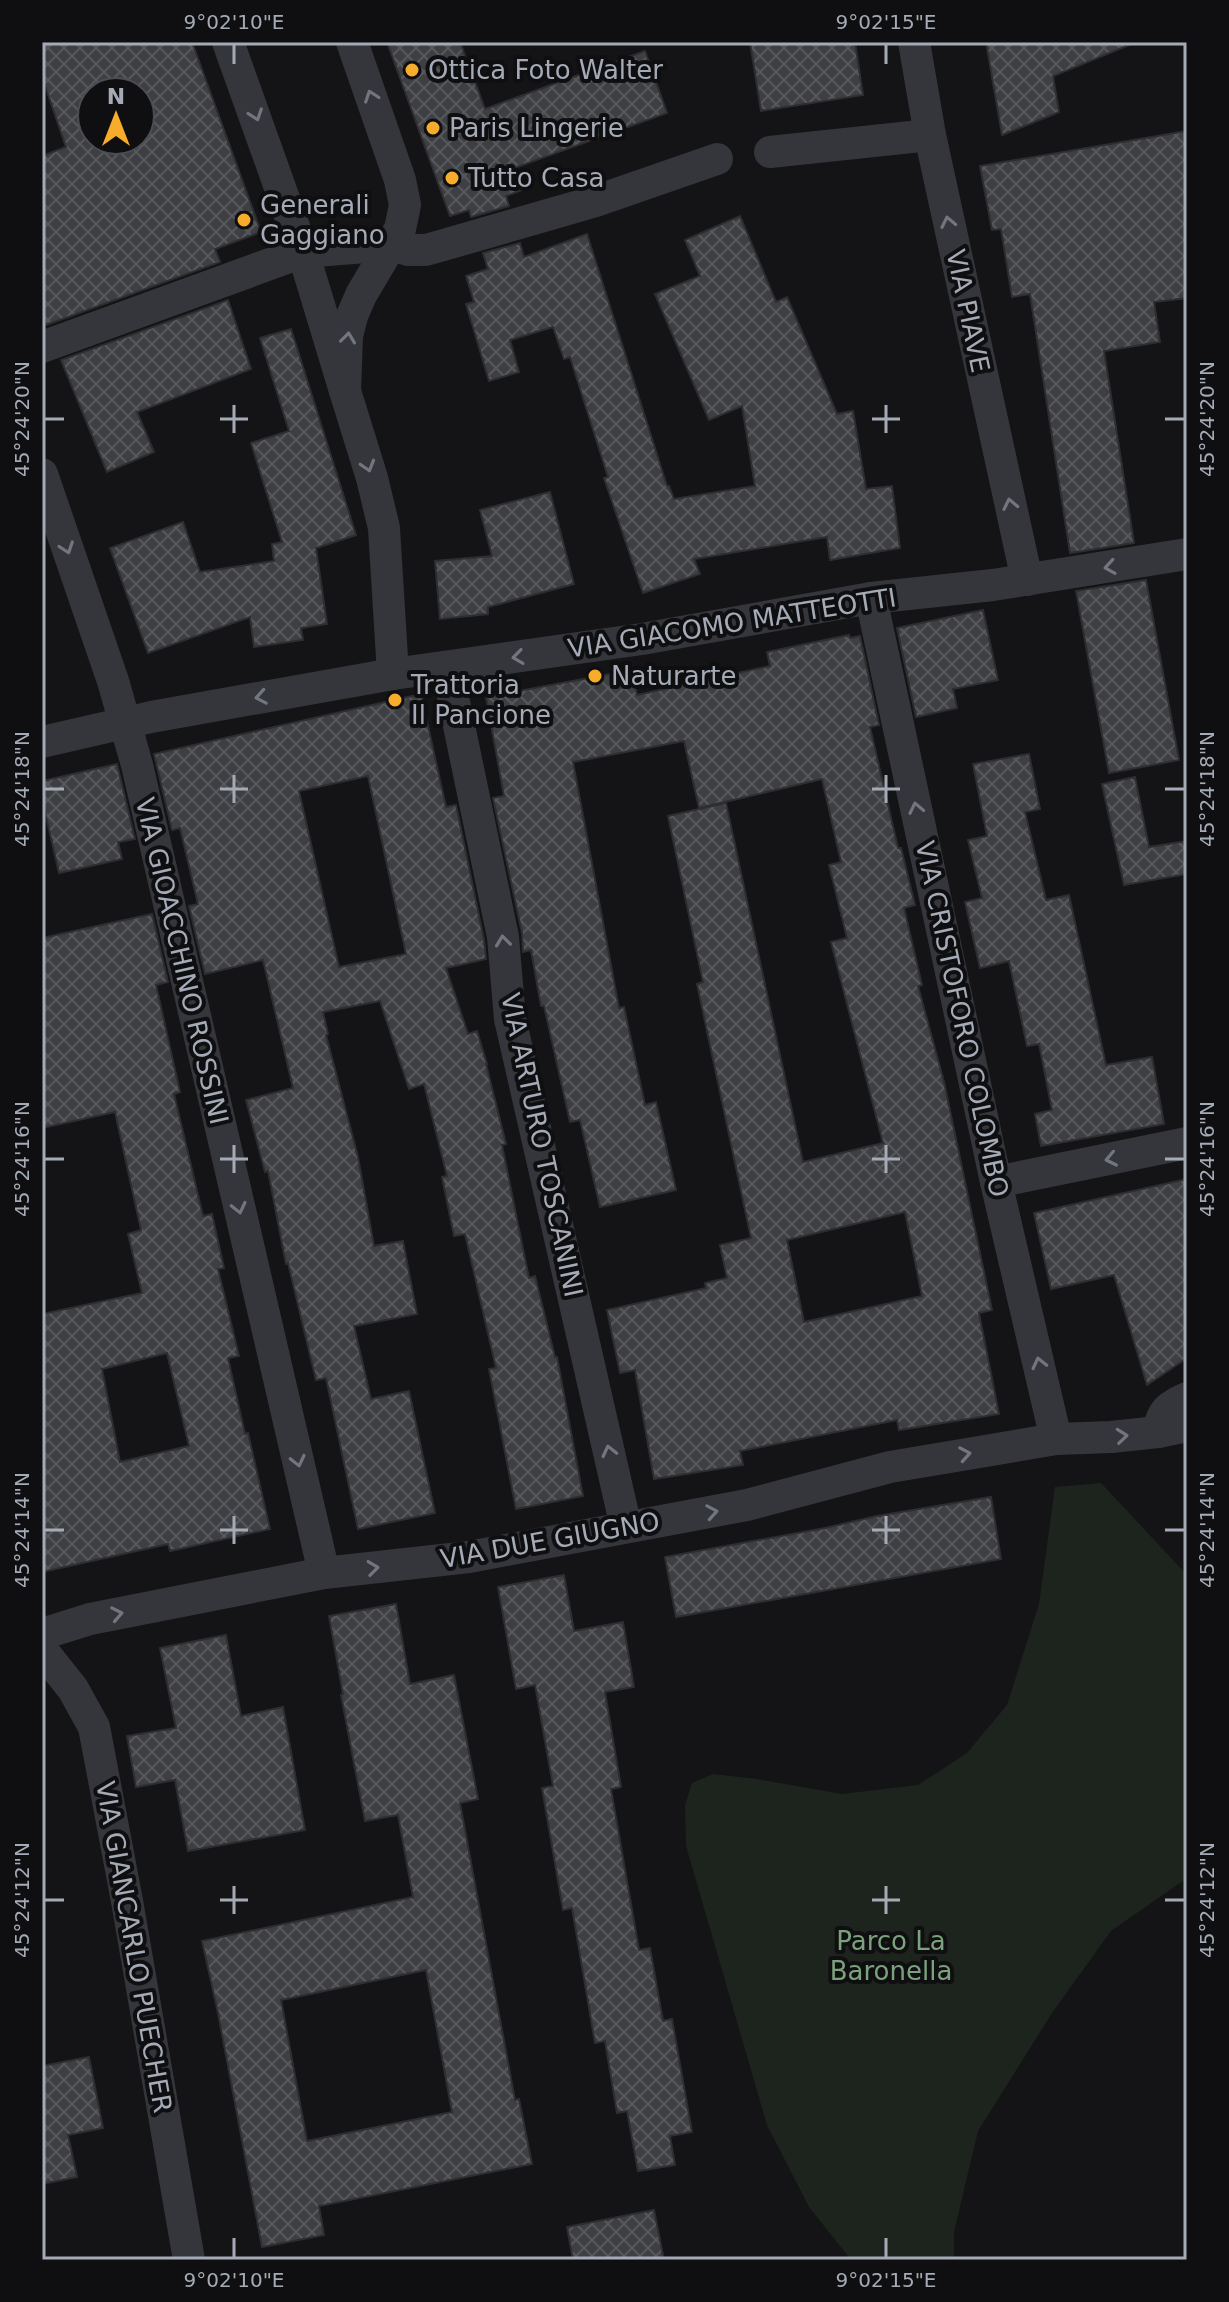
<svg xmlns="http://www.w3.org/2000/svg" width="1229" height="2302" viewBox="0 0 1229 2302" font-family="'DejaVu Sans',sans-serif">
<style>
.park{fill:#1c241d}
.building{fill:url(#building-cross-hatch);stroke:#2e2e32;stroke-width:2;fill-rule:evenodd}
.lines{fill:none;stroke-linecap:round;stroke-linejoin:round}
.street{stroke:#35363b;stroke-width:32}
.oneway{stroke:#73767f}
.ticks{fill:none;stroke:#a5abb6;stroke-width:3}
.poi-dot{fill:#f7ac2b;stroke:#0f0f11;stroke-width:3}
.labels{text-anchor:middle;stroke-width:8;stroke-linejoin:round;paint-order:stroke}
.poi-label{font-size:26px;fill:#a5abb6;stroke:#0f0f11;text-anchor:start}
.street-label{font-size:26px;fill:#a5abb6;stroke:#0f0f11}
.park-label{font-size:26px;fill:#7ba27d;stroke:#0f0f11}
.neatline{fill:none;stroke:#a5abb6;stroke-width:3}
.ticks-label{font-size:20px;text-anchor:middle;fill:#a5abb6}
</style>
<defs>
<pattern id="building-cross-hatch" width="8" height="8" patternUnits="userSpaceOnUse" patternTransform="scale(2)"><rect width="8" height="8" fill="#3e3f43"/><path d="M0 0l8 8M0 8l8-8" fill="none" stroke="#57585c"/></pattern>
</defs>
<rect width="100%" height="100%" fill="#141416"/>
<!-- park -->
<path class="park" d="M1101 1483 1187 1575V1878L1111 1931 1052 2013 978 2131 954 2232V2260H848V2256L809 2207 767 2125 686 1846 685 1805 692 1783 713 1774 757 1779 842 1794 918 1785 967 1753 1007 1705 1039 1604 1055 1487Z"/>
<!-- building -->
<g class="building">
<path d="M42 42H192L261 232 215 249 220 262 46 325 42 316V156L66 147 42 77ZM92 92H140V140H92Z"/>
<path d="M387 42H460L485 109 645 51 667 113 514 168 522 190 506 196 509 206 471 217 469 210 450 216Z"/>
<path d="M750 42H855L863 95 761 111Z"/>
<path d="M986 42H1134V43L1053 76 1059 112 1002 135Z"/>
<path d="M1187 131V298L1154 302 1160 342 1104 351 1134 543 1070 553 1030 294 1012 297 1001 229 992 230 980 166Z"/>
<path d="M740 216 776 302 787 297 837 414 853 411 866 489 892 486 900 548 830 560 827 537 694 559 700 574 643 593 604 478 608 477 570 357 564 359 553 327 510 340 519 372 489 381 466 304 474 302 466 276 488 269 483 253 520 243 524 257 587 234 667 486H669L674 499 755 486 742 406 709 420 655 294 700 276 685 240Z"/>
<path d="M228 300 251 369 137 412 154 452 107 472 61 360Z"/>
<path d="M291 329 356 535 316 548 327 624 301 628 303 640 254 647 250 617 148 653 110 548 183 522 200 572 274 561 272 544 282 542 251 443 289 431 260 338Z"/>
<path d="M550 492 574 584 488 607V614L440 619 435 561 492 556 480 510Z"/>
<path d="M1146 580 1179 760 1109 773 1076 591Z"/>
<path d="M983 610 998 680 953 689 957 708 916 717 897 628Z"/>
<path d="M849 635 850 638 860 636 879 725 870 727 898 848H901L915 905 904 908 922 985 918 986 944 1082 992 1310 979 1313 999 1414 899 1430 897 1420 740 1451 743 1465 654 1479 635 1370 620 1373 607 1310 706 1288 705 1283 727 1278 720 1245 751 1238 697 984 703 982 668 816 726 803 803 1162 883 1143 831 942 847 938 829 865 841 862 822 779 699 808 684 741 573 762 619 1008 624 1007 645 1105 656 1102 676 1190 600 1207 580 1120 570 1122 544 1006H541L531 950 523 952 522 933 493 798 504 796 486 697 632 670 637 695 770 666 767 652ZM905 1212 922 1296 804 1322 787 1240Z"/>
<path d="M421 694 446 807 456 805 484 940 486 959 446 968 468 1034 477 1031 487 1064H486L506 1144 502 1145 521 1239 529 1278 535 1276 555 1357H557L583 1496 516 1509 489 1369 496 1368 465 1234 454 1236 442 1177 447 1176 424 1084 409 1089 380 1001 323 1012 328 1034 326 1035 358 1157 374 1246 403 1241 417 1314 354 1326 371 1399 409 1391 435 1513 358 1529 326 1378 316 1380 288 1263 286 1264 268 1171 265 1172 246 1100 293 1088 263 960 205 974 189 906 198 904 180 828 172 830 154 754ZM368 776 406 954 339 967 299 791Z"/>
<path d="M1029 754 1040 809 1025 812 1046 900 1069 895 1106 1065 1152 1057 1164 1124 1041 1146 1035 1114 1052 1110 1039 1044 1027 1046 1009 961 980 968 965 902 982 898 968 840 987 836 973 764Z"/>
<path d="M117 764 135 839 118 842 122 859 59 873 42 799V781Z"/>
<path d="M1135 777 1149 847 1187 841V874L1124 885 1102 784Z"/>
<path d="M152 914 168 982 156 985 180 1092 174 1094 203 1216 212 1214 224 1268 218 1269 239 1356 228 1358 245 1434 248 1433 270 1529 170 1551 168 1544 42 1572V1314L142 1293 128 1234 141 1230 115 1112 42 1128V938ZM167 1353 189 1446 120 1462 102 1369Z"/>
<path d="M1187 1179V1358L1147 1385 1114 1275 1051 1289 1034 1213Z"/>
<path d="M991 1497 1001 1559 676 1617 665 1557 825 1528 877 1516Z"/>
<path d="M564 1575 574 1631 623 1622 634 1687 605 1692 621 1787 611 1789 639 1950 650 1948 663 2021 672 2019 692 2132 670 2136 675 2165 638 2171 627 2111 617 2113 605 2041 595 2043 572 1908 563 1910 542 1788 553 1786 535 1685 516 1689 498 1587Z"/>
<path d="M396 1604 410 1684 454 1675 478 1799 460 1803 515 2100 519 2099 532 2164 319 2206 324 2235 262 2247 218 2013 202 1941 413 1897 398 1815 365 1821 341 1695 343 1694 329 1616ZM426 1970 452 2112 307 2141 281 2000Z"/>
<path d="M226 1635 241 1716 283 1707 305 1830 188 1851 175 1780 136 1787 127 1736 176 1728 160 1648Z"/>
<path d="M89 2057 103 2128 68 2135 77 2177 42 2184V2066Z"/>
<path d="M654 2210 664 2260H573L567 2227Z"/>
</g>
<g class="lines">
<!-- street -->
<g class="street">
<path d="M228 42 303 252 345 391 347 336 352 316 361 295 400 229 405 205 400 180 352 42"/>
<path d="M914 42 930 135 1027 580"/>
<path d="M770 152 930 135"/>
<path d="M42 347 303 252 391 245 408 250H426L596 201 717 159"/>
<path d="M345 391 372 478 384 528 393 674"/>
<path d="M42 474 113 681 137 765 324 1573"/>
<path d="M871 598 996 1182 1056 1439"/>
<path d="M447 668 503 937 510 1019 626 1527"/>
<path d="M42 742 151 717 393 674 642 639 871 598 993 585 1187 554"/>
<path d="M996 1182 1187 1143"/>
<path d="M1158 1432C1162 1410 1168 1407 1187 1398"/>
<path d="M42 1634 90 1619 324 1573 469 1557 747 1505 890 1467 1056 1439 1111 1437 1158 1432 1187 1426"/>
<path d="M42 1650 73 1689 94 1727 127 1901 189 2260"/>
</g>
</g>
<!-- one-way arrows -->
<defs><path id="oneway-chevron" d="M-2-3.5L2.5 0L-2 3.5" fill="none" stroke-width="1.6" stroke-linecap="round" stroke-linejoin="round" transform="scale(2)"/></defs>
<g class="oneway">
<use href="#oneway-chevron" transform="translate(371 96) rotate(-109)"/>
<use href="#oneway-chevron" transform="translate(256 115) rotate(71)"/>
<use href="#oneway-chevron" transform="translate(948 222) rotate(-102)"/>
<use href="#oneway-chevron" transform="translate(348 338) rotate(-83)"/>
<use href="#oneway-chevron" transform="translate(368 466) rotate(73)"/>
<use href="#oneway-chevron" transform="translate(1010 504) rotate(-102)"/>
<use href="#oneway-chevron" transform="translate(67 548) rotate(71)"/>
<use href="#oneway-chevron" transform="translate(1110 567) rotate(171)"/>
<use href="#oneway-chevron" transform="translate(518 657) rotate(172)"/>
<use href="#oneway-chevron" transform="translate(261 697) rotate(170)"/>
<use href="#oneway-chevron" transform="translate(916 808) rotate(-102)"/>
<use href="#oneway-chevron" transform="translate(503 941) rotate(-97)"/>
<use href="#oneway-chevron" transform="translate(1111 1159) rotate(168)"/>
<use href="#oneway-chevron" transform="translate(239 1208) rotate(77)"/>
<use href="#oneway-chevron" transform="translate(1039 1363) rotate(-103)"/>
<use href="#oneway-chevron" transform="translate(1122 1436) rotate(-6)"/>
<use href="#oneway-chevron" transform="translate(609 1451) rotate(-103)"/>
<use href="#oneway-chevron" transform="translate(965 1454) rotate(-10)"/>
<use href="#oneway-chevron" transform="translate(298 1461) rotate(77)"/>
<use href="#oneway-chevron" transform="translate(712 1512) rotate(-10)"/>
<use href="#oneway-chevron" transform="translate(373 1568) rotate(-7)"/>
<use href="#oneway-chevron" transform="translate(117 1614) rotate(-11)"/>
</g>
<!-- ticks -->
<path class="ticks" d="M234 44V64M886 44V64M234 405V433M886 405V433M44 419H64M220 419H248M872 419H900M1165 419H1185M234 775V803M886 775V803M44 789H64M220 789H248M872 789H900M1165 789H1185M234 1145V1173M886 1145V1173M44 1159H64M220 1159H248M872 1159H900M1165 1159H1185M234 1516V1544M886 1516V1544M44 1530H64M220 1530H248M872 1530H900M1165 1530H1185M234 1886V1914M886 1886V1914M44 1900H64M220 1900H248M872 1900H900M1165 1900H1185M234 2238V2258M886 2238V2258"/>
<!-- markers -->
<g class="poi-dot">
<circle cx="412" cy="70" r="8"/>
<circle cx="433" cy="128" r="8"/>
<circle cx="452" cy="178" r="8"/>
<circle cx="244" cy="220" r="8"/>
<circle cx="595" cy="676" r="8"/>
<circle cx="395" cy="700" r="8"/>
</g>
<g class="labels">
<!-- poi labels -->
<g class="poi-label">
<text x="428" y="79">Ottica Foto Walter</text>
<text x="449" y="137">Paris Lingerie</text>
<text x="468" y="187">Tutto Casa</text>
<text x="260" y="214">Generali<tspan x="260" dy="30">Gaggiano</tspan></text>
<text x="611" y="685">Naturarte</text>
<text x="411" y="694">Trattoria<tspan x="411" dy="30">Il Pancione</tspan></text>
</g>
<!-- street labels -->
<g class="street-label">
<text transform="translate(968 311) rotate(78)" y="9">VIA PIAVE</text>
<text transform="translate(732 623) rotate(-9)" y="9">VIA GIACOMO MATTEOTTI</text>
<text transform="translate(182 961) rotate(77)" y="9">VIA GIOACCHINO ROSSINI</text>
<text transform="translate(962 1019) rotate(78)" y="9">VIA CRISTOFORO COLOMBO</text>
<text transform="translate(542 1145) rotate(78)" y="9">VIA ARTURO TOSCANINI</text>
<text transform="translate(550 1540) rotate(-10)" y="9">VIA DUE GIUGNO</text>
<text transform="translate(134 1947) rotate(80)" y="9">VIA GIANCARLO PUECHER</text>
</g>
<!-- park labels -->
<g class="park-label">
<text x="891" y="1950">Parco La<tspan x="891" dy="30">Baronella</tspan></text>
</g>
</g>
<!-- border -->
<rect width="1229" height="2302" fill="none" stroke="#0f0f11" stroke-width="88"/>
<!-- north arrow -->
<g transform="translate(116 116)"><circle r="38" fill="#0f0f11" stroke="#4b4d53" stroke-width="2"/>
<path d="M0-6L14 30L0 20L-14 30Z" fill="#f7ac2b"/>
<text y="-12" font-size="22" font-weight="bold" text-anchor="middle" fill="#a5abb6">N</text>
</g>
<rect x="44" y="44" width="1141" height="2214" class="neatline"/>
<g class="ticks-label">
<text x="234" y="29">9°02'10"E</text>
<text x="886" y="29">9°02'15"E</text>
<text transform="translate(22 419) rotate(-90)" y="7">45°24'20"N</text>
<text transform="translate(1207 419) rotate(-90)" y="7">45°24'20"N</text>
<text transform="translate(22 789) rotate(-90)" y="7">45°24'18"N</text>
<text transform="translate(1207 789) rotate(-90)" y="7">45°24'18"N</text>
<text transform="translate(22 1159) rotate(-90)" y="7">45°24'16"N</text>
<text transform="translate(1207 1159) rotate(-90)" y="7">45°24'16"N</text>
<text transform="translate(22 1530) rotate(-90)" y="7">45°24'14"N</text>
<text transform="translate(1207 1530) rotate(-90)" y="7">45°24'14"N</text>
<text transform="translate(22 1900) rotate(-90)" y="7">45°24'12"N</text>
<text transform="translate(1207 1900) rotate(-90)" y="7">45°24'12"N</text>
<text x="234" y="2287">9°02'10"E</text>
<text x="886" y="2287">9°02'15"E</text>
</g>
</svg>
